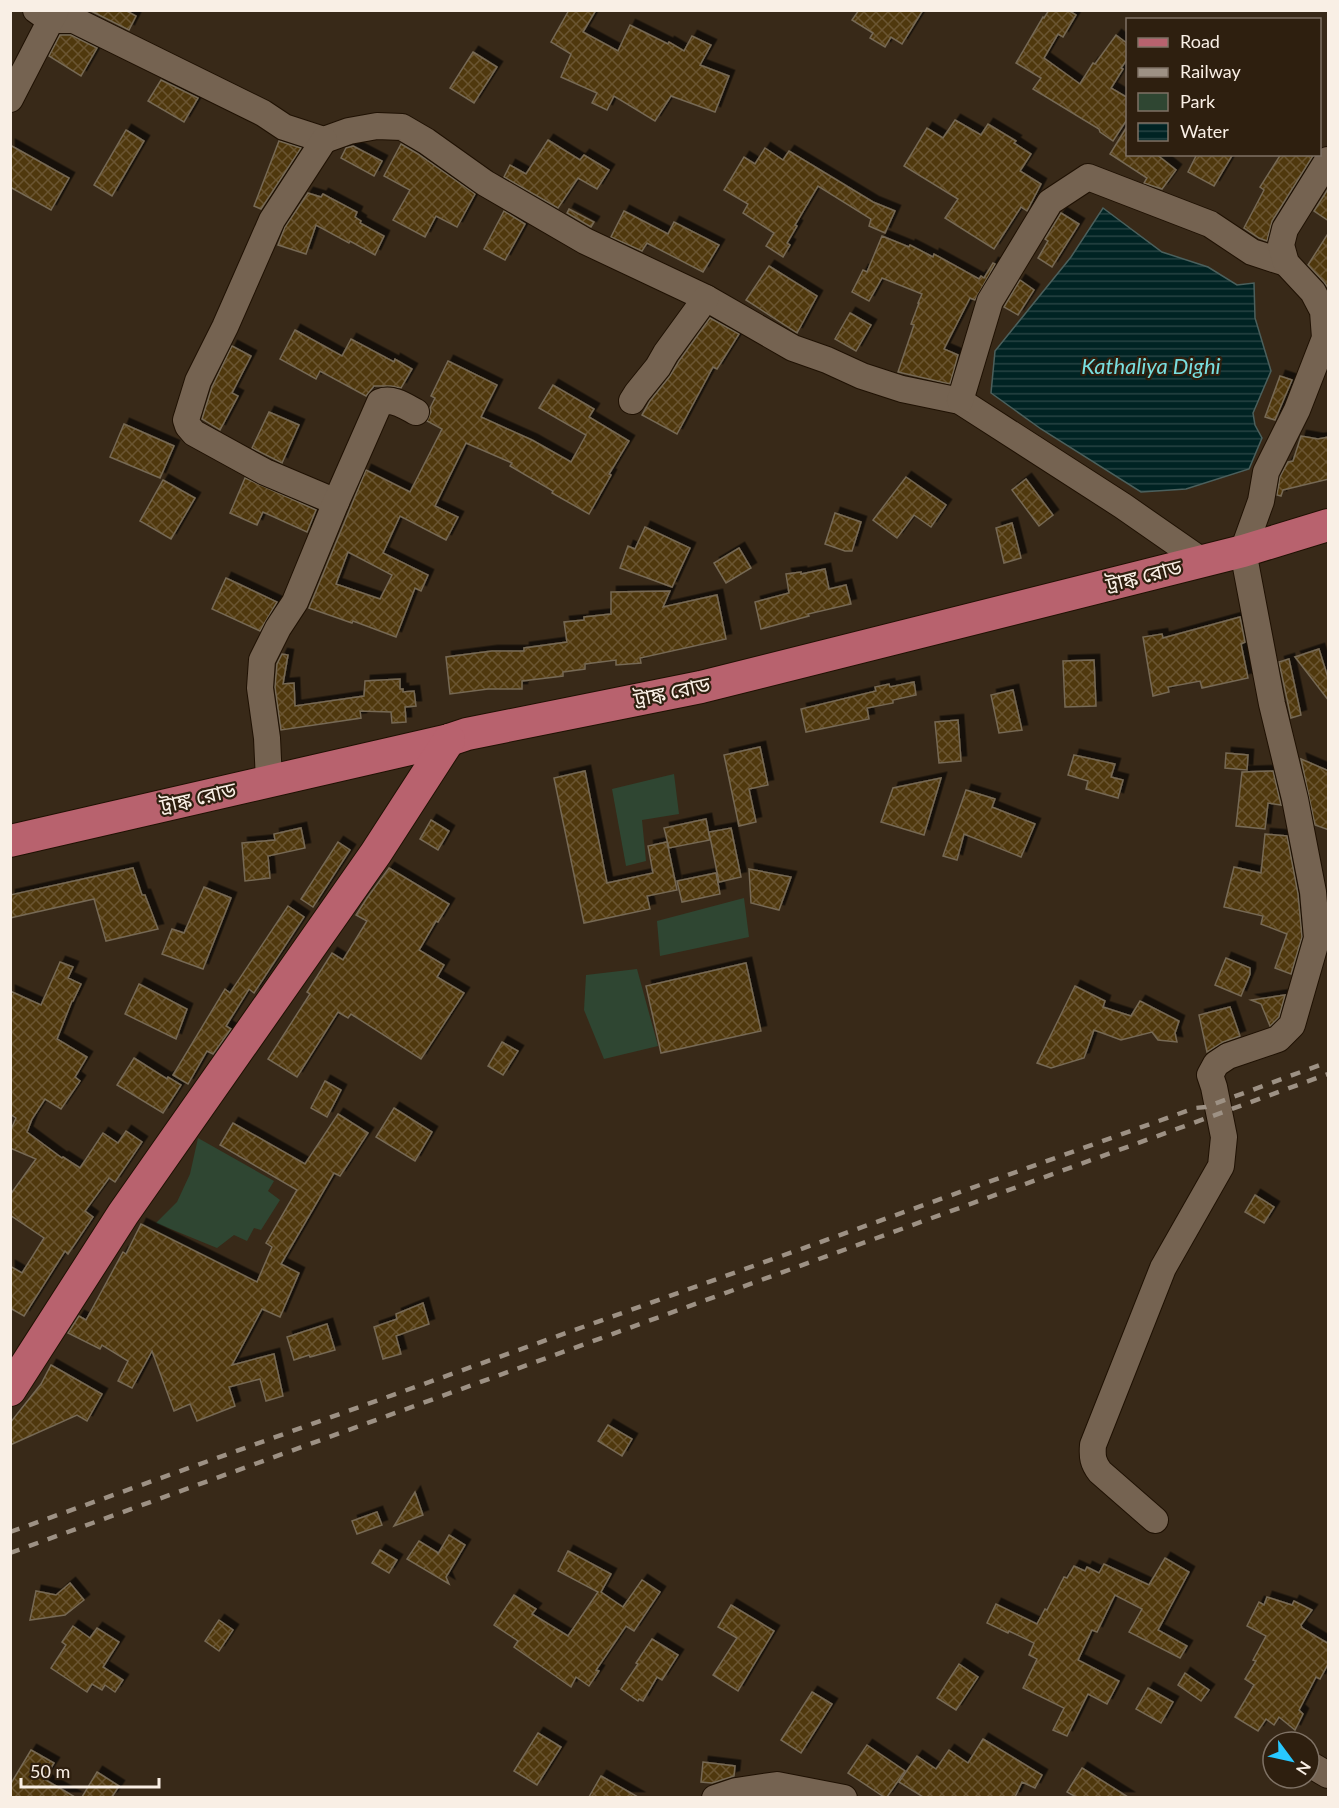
<svg xmlns="http://www.w3.org/2000/svg" width="1339" height="1808" viewBox="0 0 1339 1808" font-family="Lato,'Noto Sans Bengali',sans-serif">
<style>
.park{fill:#2f4632}
.water{fill:url(#water-rules);stroke:#4b605d;stroke-width:1.5}
.building{fill:url(#building-cross-hatch);stroke:#766954;stroke-width:1.5;fill-rule:evenodd;filter:url(#shadow)}
.lines{fill:none;stroke-linecap:round;stroke-linejoin:round}
.minor-casing{stroke:#1f1103;stroke-width:28}
.major-casing{stroke:#1f1103;stroke-width:34}
.minor{stroke:#756351;stroke-width:26}
.major{stroke:#b8626e;stroke-width:32}
.rail{stroke:#9d9184;stroke-width:4.5;stroke-dasharray:10 10;stroke-linecap:butt}
.labels{text-anchor:middle;stroke-width:4.5;stroke-linejoin:round;paint-order:stroke}
.street-label{font-size:21px;fill:#f9efe5;stroke:#2e1f0f}
.water-label{font-size:22px;font-style:italic;fill:#78dedf;stroke:#2e1f0f}
</style>
<defs>
<pattern id="water-rules" width="6" height="5" patternUnits="userSpaceOnUse" patternTransform="scale(1.5)"><rect width="6" height="5" fill="#002323"/><path d="M0 2.5h6" fill="none" stroke="#264343"/></pattern>
<pattern id="building-cross-hatch" width="8" height="8" patternUnits="userSpaceOnUse" patternTransform="scale(1.5)"><rect width="8" height="8" fill="#50380d"/><path d="M0 0l8 8M0 8l8-8" fill="none" stroke="#6a5530"/></pattern>
<filter id="shadow"><feDropShadow dx="5.5" dy="-5.5" stdDeviation="0" flood-color="#0009"/></filter>
</defs>
<rect width="100%" height="100%" fill="#382918"/>
<!-- park -->
<g class="park">
<path d="M674 774 679 814 642 820 646 861 626 866 612 789Z"/>
<path d="M744 898 749 937 660 956 657 921Z"/>
<path d="M637 969 658 1046 604 1059 584 1010 586 975Z"/>
<path d="M198 1138 274 1181 268 1191 280 1200 261 1230 254 1228 247 1241 234 1235 217 1248 156 1223 177 1202 190 1174Z"/>
</g>
<!-- water -->
<path class="water" d="M1103 208 1162 252 1208 267 1237 285 1254 283 1255 318 1271 371 1253 413 1255 425 1262 438 1249 469 1186 489 1141 492 1041 429 991 393 995 351 1071 257Z"/>
<!-- building -->
<g class="building">
<path d="M89 10H125L136 16 129 30Z"/>
<path d="M569 10H596L583 32 618 51 630 25 668 44 669 42 684 51 692 36 711 45 700 65 729 76 715 112 671 96 655 121 614 96 607 110 592 103 597 93 561 77 571 54 551 42Z"/>
<path d="M859 10H923L902 44 891 37 885 47 870 38 873 33 852 20Z"/>
<path d="M1049 10H1068L1076 15 1063 37 1058 34 1044 58 1080 84 1093 63 1095 64 1116 35 1128 44V58L1121 68 1123 69 1111 88 1128 98V118L1113 141 1100 132 1099 129 1033 89 1041 78 1016 63 1043 17 1044 18Z"/>
<path d="M60 35H71L97 48 81 76 49 56Z"/>
<path d="M473 52 497 67 474 103 450 88Z"/>
<path d="M161 80 198 98 184 122 148 101Z"/>
<path d="M955 120 981 135 988 124 1016 141 1014 143 1031 154 1020 171 1041 184 1027 211 1021 207 994 249 945 218 958 199 904 166 927 128 943 138Z"/>
<path d="M1128 125V154H1156L1176 170 1162 189 1144 183 1147 178 1110 154Z"/>
<path d="M126 130 144 141 112 196 94 185Z"/>
<path d="M548 140 580 160 584 155 609 170 597 189 578 178 558 208 504 177 510 165 526 174Z"/>
<path d="M279 141 301 148 261 209 254 206Z"/>
<path d="M401 144 418 154 475 194 457 227 436 216 425 237 393 220 410 190 384 176Z"/>
<path d="M10 145 69 178 51 210 10 187Z"/>
<path d="M353 146 382 161 374 176 341 158 346 148Z"/>
<path d="M765 148 783 160 789 151 873 202 895 211 885 233 869 226 871 219 818 186 795 225 797 226 787 243 790 245 783 257 766 246 774 233 743 213 748 204 724 190 744 157 755 164Z"/>
<path d="M1197 154H1233L1214 186 1188 172Z"/>
<path d="M1281 154H1314L1272 221 1267 241 1259 238 1244 228 1264 190 1260 187Z"/>
<path d="M1328 189H1329V221L1314 211Z"/>
<path d="M308 193 321 197 323 194 357 212 355 217 361 221 360 223 384 236 375 255 350 241 349 243 316 225 306 254 278 245 285 227Z"/>
<path d="M569 209 594 222 591 227 567 213Z"/>
<path d="M504 211 525 224 505 260 484 249Z"/>
<path d="M624 211 668 234 674 222 719 245 703 272 647 243 642 251 611 237Z"/>
<path d="M1061 213 1079 224 1052 267 1038 258 1048 241 1045 239Z"/>
<path d="M1329 232V289L1324 282 1308 265Z"/>
<path d="M882 236 909 247 910 245 933 257 934 254 979 279 981 276 984 278 993 263 995 264 975 300 970 298 944 349 958 355 950 384 898 372 914 325 911 324 919 303H918L922 294 882 278 869 301 852 292 863 270 867 272Z"/>
<path d="M769 266 817 296 797 333 746 300Z"/>
<path d="M1020 280 1034 290 1018 315 1004 307Z"/>
<path d="M850 313 871 325 856 351 835 339Z"/>
<path d="M710 318 739 334 717 369 713 367 677 434 642 415 650 401 670 376 679 361Z"/>
<path d="M295 330 342 356 351 339 394 362 395 359 412 369 401 388 391 386H374L366 396 320 371 316 379 280 359Z"/>
<path d="M232 346 251 356 232 393 238 396 220 430 202 419 212 387Z"/>
<path d="M448 361 497 385 481 417 532 440 571 462 586 435 539 408 553 385 594 409 589 417 629 441 609 474 611 475 589 514 552 493 553 491 510 466 512 463 466 443 435 506 458 517 446 540 400 516 383 553 428 575 421 591 415 588 396 637 353 621 352 623 309 608 366 470 410 492 442 429 427 421 431 412 430 408 435 398 431 396ZM348 552 392 575 380 599 336 584Z"/>
<path d="M1280 376 1292 380 1275 420 1265 417Z"/>
<path d="M269 412 299 425 282 463 252 448Z"/>
<path d="M124 424 174 446 160 478 110 457Z"/>
<path d="M1301 436 1318 439 1329 437V479L1283 490 1281 496 1277 495 1280 477 1288 462 1293 461Z"/>
<path d="M906 477 946 505 931 527 914 515 897 538 873 520Z"/>
<path d="M245 478 316 510 307 532 263 512 257 525 230 513Z"/>
<path d="M1026 479 1053 515 1039 526 1012 490Z"/>
<path d="M163 480 195 498 171 539 140 521Z"/>
<path d="M835 513 861 522 852 551H845L825 544Z"/>
<path d="M1012 523 1021 558 1004 563 996 528Z"/>
<path d="M645 527 690 548 672 587 620 568 628 546 635 549Z"/>
<path d="M739 548 751 568 726 583 714 563Z"/>
<path d="M825 569 829 589 846 585 851 604 808 614 809 616 761 629 755 602 789 593 786 574 801 572V574Z"/>
<path d="M226 578 277 602 260 631 212 609Z"/>
<path d="M670 591 663 607 717 595 726 639 640 658 641 663 616 665V660L585 664V669L563 672V676L522 681V689H488L450 694 446 657 492 651H524V648L567 642 564 622 584 620V617L611 614V592Z"/>
<path d="M1240 617 1245 642 1241 644 1248 678 1202 688 1200 681 1168 687 1169 692 1153 696 1143 637 1162 634 1163 638Z"/>
<path d="M1319 649 1329 681V701L1295 657Z"/>
<path d="M282 654 288 655 283 684 294 683 295 706 364 696 365 681 400 679V689H403V692L414 691 416 706 405 707 406 722 392 723 391 712 360 711 361 718 281 730 275 687 277 664Z"/>
<path d="M1289 659 1301 715 1291 718 1279 662Z"/>
<path d="M1094 660 1096 706 1065 707 1063 661Z"/>
<path d="M914 682 916 695 893 700V703L867 708 869 719 806 732 801 709 876 691 875 687 889 684 890 687Z"/>
<path d="M1013 690 1022 730 999 733 991 695Z"/>
<path d="M958 720 961 761 939 763 935 722Z"/>
<path d="M760 747 768 785 749 789 756 822 739 826 724 755Z"/>
<path d="M1226 753 1248 755 1247 770 1225 768Z"/>
<path d="M1074 755 1115 764 1111 777 1123 780 1118 798 1086 789 1088 781 1068 775Z"/>
<path d="M1301 759 1329 771V830L1315 825Z"/>
<path d="M585 771 607 883 653 873 648 846 667 842 677 890 647 896 650 909 584 923 554 778Z"/>
<path d="M1273 771 1281 805 1268 803 1265 829 1236 826 1242 772Z"/>
<path d="M941 778 924 835 881 822 893 788Z"/>
<path d="M966 790 995 799 992 807 1035 824 1021 857 964 834 957 860 943 856Z"/>
<path d="M706 819 710 840 669 848 664 828Z"/>
<path d="M431 820 449 831 438 850 420 839Z"/>
<path d="M301 828 305 848 268 856 270 878 245 881 242 843 275 840 274 834Z"/>
<path d="M731 828 741 877 719 882 709 832Z"/>
<path d="M1265 834 1287 836 1298 894 1302 937 1291 974 1275 968 1287 934 1261 924 1263 916 1224 907 1234 867 1261 873Z"/>
<path d="M338 842 350 850 313 907 301 899Z"/>
<path d="M133 868 142 895H145L158 929 106 941 94 899 10 918V895Z"/>
<path d="M389 868 449 904 438 922 436 921 419 950 444 965 437 977 464 993 421 1059 351 1014 348 1018 338 1012 297 1077 268 1059 310 994 307 992 332 953 343 960 367 921 356 915 367 898Z"/>
<path d="M749 869 791 877 779 910 751 903Z"/>
<path d="M716 873 720 894 682 902 677 881Z"/>
<path d="M204 887 231 898 203 969 162 954 172 929 184 933Z"/>
<path d="M288 906 304 917 254 993 249 989 226 1026 231 1029 213 1054 207 1051 188 1084 173 1075 225 989 230 993Z"/>
<path d="M1226 958 1250 968V974L1241 996 1215 985Z"/>
<path d="M60 962 73 967 68 978 81 984 73 1001H72L57 1039 87 1057 75 1077 80 1081 61 1109 45 1099 32 1119 27 1132 62 1158 63 1157 80 1168 103 1133 118 1143 126 1131 142 1142 115 1182 109 1178 85 1211 93 1217 68 1254 65 1251 24 1316 10 1308V1266L22 1273 44 1238 10 1215V1195L36 1159 10 1148V1132L16 1118 10 1114V991L41 1005Z"/>
<path d="M746 963 761 1031 661 1053 646 986Z"/>
<path d="M139 984 187 1009 176 1039 125 1014Z"/>
<path d="M1075 986 1105 1001 1103 1007 1131 1016 1140 1001 1179 1021 1175 1033 1177 1042 1158 1040 1152 1032 1121 1040 1094 1030 1084 1058 1051 1068 1037 1063Z"/>
<path d="M1285 995 1279 1017 1270 1026 1261 1004 1251 1000Z"/>
<path d="M1230 1007 1240 1036 1223 1042 1207 1052 1199 1015Z"/>
<path d="M502 1042 518 1051 503 1075 488 1066Z"/>
<path d="M134 1058 167 1079 168 1077 181 1085 163 1113 117 1085Z"/>
<path d="M325 1081 341 1090 327 1117 311 1108Z"/>
<path d="M394 1108 432 1132 415 1161 376 1137Z"/>
<path d="M338 1114 368 1133 340 1176 334 1173 281 1264 299 1273 280 1317 262 1309 232 1365 274 1354 283 1396 266 1401 260 1379 229 1387 235 1406 197 1421 190 1404 174 1411 152 1351 132 1388 118 1381 128 1361 102 1345 100 1349 68 1333 79 1316 86 1320 123 1252 126 1254 141 1224 257 1282 272 1247 266 1243 297 1190 220 1145 233 1123 305 1164Z"/>
<path d="M1255 1195 1274 1207 1264 1223 1245 1212Z"/>
<path d="M423 1303 429 1324 396 1336 401 1354 383 1359 374 1327 397 1319 396 1314Z"/>
<path d="M327 1324 335 1350 310 1357 309 1355 294 1360 287 1337Z"/>
<path d="M51 1365 102 1394 87 1421 77 1415 10 1445V1423L41 1384Z"/>
<path d="M608 1425 632 1439 622 1456 598 1441Z"/>
<path d="M415 1492 423 1515 394 1526Z"/>
<path d="M377 1512 382 1525 357 1534 352 1521Z"/>
<path d="M449 1535 465 1545 446 1577 449 1584 407 1559 419 1541 437 1552 438 1554Z"/>
<path d="M380 1550 397 1560 389 1573 372 1563Z"/>
<path d="M568 1551 611 1574 601 1592 623 1607 642 1580 660 1592 634 1631 626 1626 596 1670 599 1671 589 1686 576 1677 571 1687 514 1647 518 1641 494 1625 514 1595 536 1609 532 1614 568 1636 598 1592 558 1571Z"/>
<path d="M1165 1558 1189 1572 1158 1630 1187 1646 1180 1658 1129 1632 1142 1609 1115 1595 1097 1632 1092 1630 1078 1660 1119 1681 1107 1704 1088 1694 1067 1736 1053 1730 1064 1708 1023 1688 1037 1659 1029 1655 1034 1643 1009 1631 1008 1633 987 1623 996 1604 1037 1624 1045 1609 1047 1610 1064 1577 1067 1578 1074 1566 1085 1571 1087 1567 1099 1573 1104 1564 1149 1585Z"/>
<path d="M70 1583 84 1600 65 1615 30 1620 36 1591 56 1595Z"/>
<path d="M1267 1597 1292 1605 1294 1601 1312 1610 1301 1625 1302 1628 1329 1644V1662L1320 1679 1316 1677 1299 1710 1303 1714 1295 1730 1279 1717 1274 1725 1266 1719 1258 1731 1235 1717 1254 1685 1245 1679 1256 1661 1253 1660 1266 1636 1247 1626 1259 1602 1264 1605Z"/>
<path d="M731 1605 774 1631 738 1691 713 1675 737 1638 718 1627Z"/>
<path d="M219 1620 233 1630 219 1651 205 1641Z"/>
<path d="M73 1626 90 1638 97 1628 119 1642 103 1667 123 1680 115 1692 105 1685 102 1690 92 1684 87 1692 51 1668 66 1645 62 1642Z"/>
<path d="M652 1639 678 1655 662 1680 657 1677 643 1701 639 1699 638 1701 621 1689 638 1664 636 1663Z"/>
<path d="M959 1664 978 1677 956 1710 937 1698Z"/>
<path d="M1185 1673 1209 1690 1201 1701 1178 1685Z"/>
<path d="M1148 1688 1173 1702 1161 1723 1136 1709Z"/>
<path d="M812 1692 832 1704 801 1753 781 1740Z"/>
<path d="M538 1733 561 1747 537 1785 514 1771Z"/>
<path d="M983 1739 1042 1775 1035 1788 1022 1782 1015 1797H923L899 1782 917 1756 936 1769 949 1750 968 1763Z"/>
<path d="M867 1745 905 1771 887 1797H884L848 1773Z"/>
<path d="M31 1750 54 1763 44 1779 75 1797H10V1785Z"/>
<path d="M703 1762 735 1766 734 1776 712 1783 701 1782Z"/>
<path d="M1082 1768 1128 1797H1076L1067 1792Z"/>
<path d="M97 1772 119 1786 112 1797H82Z"/>
<path d="M601 1776 638 1797H589Z"/>
</g>
<g class="lines">
<!-- minor casing -->
<g class="minor-casing">
<g id="minor">
<path d="M36 10 50 20H74L263 113 284 127 324 140 349 131 377 126 402 127 426 141 485 183 585 241 706 298 793 348 827 360 862 376 902 389 960 401 1123 506 1202 561"/>
<path d="M10 99 56 10"/>
<path d="M324 140 272 220 225 327 198 381 186 420 188 426 194 433 265 472 336 502"/>
<path d="M632 401 637 393 658 367 666 353 706 298"/>
<path d="M960 401 990 301 1050 202 1088 177 1210 224 1252 252 1286 263"/>
<path d="M269 781 267 738 260 688 262 660 278 628 295 602 336 502 380 402C392 397 405 406 416 412"/>
<path d="M1155 1520 1100 1472C1093 1463 1092 1457 1093 1445L1163 1268 1221 1166 1224 1137 1214 1087 1210 1075 1216 1064 1228 1056 1278 1039 1292 1025 1317 938 1313 892 1295 799 1272 704 1243 551 1261 501 1266 472 1297 410 1325 338 1323 311 1313 292 1286 263 1281 245 1285 229 1328 160"/>
<path d="M1311 1765 1328 1775"/>
<path d="M715 1798 736 1791 777 1785 844 1798"/>
</g>
</g>
<!-- major casing -->
<g class="major-casing">
<g id="major">
<path d="M10 841 449 740 467 734 701 687 1243 551 1328 525"/>
<path d="M10 1390 123 1214 376 853 449 740"/>
</g>
</g>
<!-- minor -->
<use href="#minor" class="minor"/>
<!-- major -->
<use href="#major" class="major"/>
<!-- rail -->
<g class="rail">
<path d="M10 1532 1195 1108 1206 1107 1328 1062"/>
<path d="M10 1553 1328 1074"/>
</g>
</g>
<g class="labels">
<!-- street labels -->
<g class="street-label">
<text transform="translate(1144 576) rotate(-14)" y="7">ট্রাঙ্ক রোড</text>
<text transform="translate(672 692) rotate(-12)" y="7">ট্রাঙ্ক রোড</text>
<text transform="translate(198 798) rotate(-13)" y="7">ট্রাঙ্ক রোড</text>
</g>
<!-- water labels -->
<g class="water-label">
<text x="1151" y="374">Kathaliya Dighi</text>
</g>
</g>
<!-- border -->
<rect width="1339" height="1808" fill="none" stroke="#f9efe5" stroke-width="24"/>
<!-- legend -->
<rect x="1126" y="18" width="195" height="138" fill="#2e1f0f" stroke="#7f7265" stroke-width="1.5"/>
<rect x="1138" y="38" width="30" height="9" fill="#b8626e" stroke="#7f7265" stroke-width="1.5"/>
<text x="1180" y="48" font-size="18" fill="#f9efe5">Road</text>
<rect x="1138" y="68" width="30" height="9" fill="#9d9184" stroke="#7f7265" stroke-width="1.5"/>
<text x="1180" y="78" font-size="18" fill="#f9efe5">Railway</text>
<rect x="1138" y="93" width="30" height="18" fill="#2f4632" stroke="#7f7265" stroke-width="1.5"/>
<text x="1180" y="108" font-size="18" fill="#f9efe5">Park</text>
<rect x="1138" y="123" width="30" height="18" fill="url(#water-rules)" stroke="#7f7265" stroke-width="1.5"/>
<text x="1180" y="138" font-size="18" fill="#f9efe5">Water</text>
<!-- north arrow -->
<g transform="translate(1291 1760) rotate(123)"><circle r="28" fill="#2e1f0f" stroke="#7f7265" stroke-width="1.5"/>
<path d="M0-4.5L10 22L0 15L-10 22Z" fill="#28c8ff"/>
<text y="-9" font-size="16" font-weight="bold" text-anchor="middle" fill="#f9efe5">N</text>
</g>
<!-- scale -->
<path d="M21 1778v9h138v-9" fill="none" stroke="#f9efe5" stroke-width="3"/>
<text x="30" y="1778" font-size="18" fill="#f9efe5" stroke="#2e1f0f" stroke-width="4.5" paint-order="stroke">50 m</text>
</svg>
